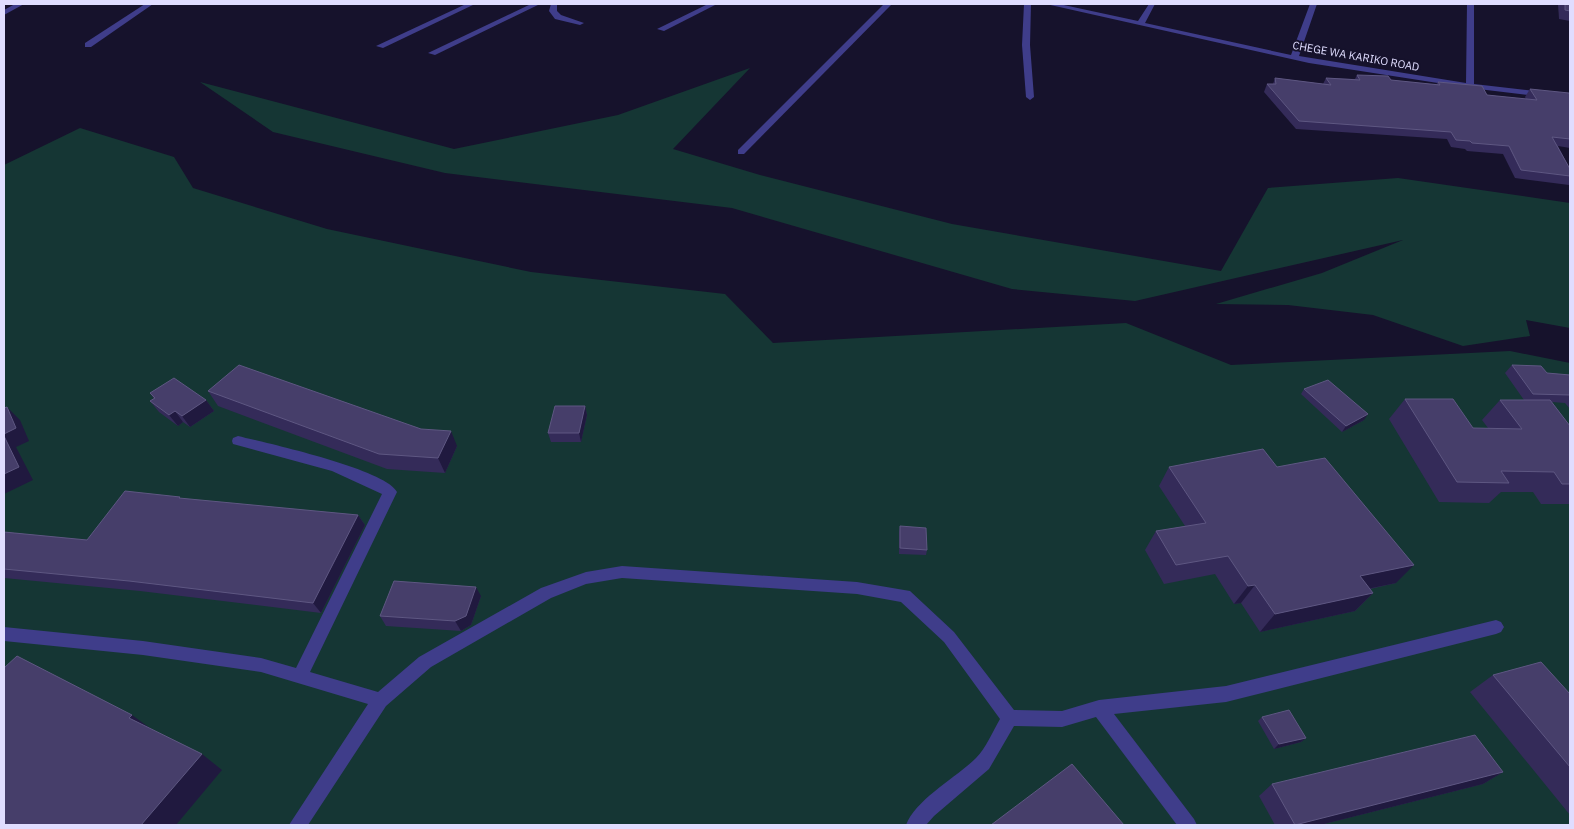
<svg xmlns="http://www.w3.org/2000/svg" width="1574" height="829" viewBox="0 0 1574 829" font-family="'IBM Plex Sans',sans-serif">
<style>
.green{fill:#153634}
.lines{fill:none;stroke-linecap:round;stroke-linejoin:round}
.lane{fill:#3f3d8a;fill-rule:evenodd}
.street{fill:#3f3d8a;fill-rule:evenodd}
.wall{fill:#342b59}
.shaded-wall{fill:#20193f}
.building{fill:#463e6a;stroke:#5e5782}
.labels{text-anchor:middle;stroke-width:4;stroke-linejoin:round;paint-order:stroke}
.far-street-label{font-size:11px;fill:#e0ddff;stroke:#16122c}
</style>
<rect width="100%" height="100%" fill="#16122c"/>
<!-- green -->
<g class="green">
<path d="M750 68 673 149 760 175 952 224 1221 271 1268 188 1398 178 1570 203V328L1526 320 1530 336 1463 346 1373 315 1288 305 1216 304 1322 273 1403 240 1135 301 1012 289 732 208 445 173 273 132 200 82 454 149 618 115Z"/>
<path d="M80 128 174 157 193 188 327 229 531 272 725 294 773 343 1126 323 1231 365 1510 351 1570 363V825H4V165Z"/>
</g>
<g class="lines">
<!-- lane -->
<path class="lane" d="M238 436C266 443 385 469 397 492L310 672 378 692 419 657 541 588 586 572 622 566 857 582 910 591 954 632 1014 710 1062 711 1099 700 1226 686 1496 620 1501 622 1504 627 1501 632 1496 634 1226 702 1114 714 1194 819 1197 825H1177L1096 717 1062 727 1014 726 989 769 934 816 926 825H906C916 799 956 778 976 758 986 748 993 731 1000 719L944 642 901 602 857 594 622 578 586 584 551 598 431 667 386 706 308 825H289L368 704 261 672 143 655 4 641V627L143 641 261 658 296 668 382 494 332 471 233 444 232 441 233 438Z"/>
<!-- street -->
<g class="street">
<path d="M15 4H24L4 15V10Z"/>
<path d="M145 4H153L91 47H85V43Z"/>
<path d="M466 4H475L383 48 376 46Z"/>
<path d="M531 4H540L435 55 428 53Z"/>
<path d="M551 4H557V11L561 15 584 23 580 25 555 19 549 11Z"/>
<path d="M708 4H717L664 31 657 29Z"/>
<path d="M884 4H892L744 154H738V150Z"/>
<path d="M1024 4H1031L1030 45 1034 97 1030 100 1026 97 1022 45Z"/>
<path d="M1046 4H1059L1138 21 1149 4H1155L1145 23 1291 55 1310 4H1317L1299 56 1466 83 1467 4H1474V84L1570 95V100L1470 88 1309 63Z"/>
</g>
</g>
<!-- wall -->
<g class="wall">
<path d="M1558 4H1570V21L1559 19Z"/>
<path d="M1357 75 1391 80 1436 85 1438 82 1487 95 1526 99 1525 97 1530 89 1570 95V148L1558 146 1570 169V183L1569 185 1515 178 1503 154 1467 151 1465 149 1451 147 1447 139 1296 129 1264 92 1267 84H1273L1275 78 1323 84 1326 78 1355 79Z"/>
<path d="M1512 365 1547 373 1570 375V409L1565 403 1552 402 1570 426V504H1541L1533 492H1501L1489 503 1439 502 1389 419 1405 399 1473 428H1488L1482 420 1500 400H1524L1505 373Z"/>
<path d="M1304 389 1364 420 1342 432 1301 394Z"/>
<path d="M208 391 457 446 445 473 387 469 218 406Z"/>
<path d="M150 393 206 400 214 411 190 427 183 422 178 426 159 412 150 401 154 399Z"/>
<path d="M585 406 587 415 581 442H551L548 433Z"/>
<path d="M1169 467H1277L1396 583 1370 589 1373 593 1355 611 1260 632 1241 603 1234 604 1215 574 1164 584 1145 550 1156 531 1185 526 1159 486Z"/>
<path d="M181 499 358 515 365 525 321 613 140 591 4 578V532L87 540Z"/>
<path d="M900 526 927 550 926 555 899 554V532Z"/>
<path d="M481 596 471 625 461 631 386 626 380 616Z"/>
<path d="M1493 675 1570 694V815L1470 692Z"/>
<path d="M1262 717 1306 738 1301 742 1274 749 1258 721Z"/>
<path d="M1503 772 1483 784 1320 825H1275L1259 796 1272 784Z"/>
</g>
<!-- shaded-wall -->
<g class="shaded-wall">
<path d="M206 400 214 411 190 427 182 416Z"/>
<path d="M585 406 587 415 581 442 579 433Z"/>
<path d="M7 407 20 420 29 441 16 447 33 480 4 494V434Z"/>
<path d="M175 411 183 422 178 426 169 415Z"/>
<path d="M1368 414 1364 420 1342 432 1346 426Z"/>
<path d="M451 431 457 446 445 473 438 458Z"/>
<path d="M358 515 365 525 321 613 313 603Z"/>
<path d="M1414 565 1396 583 1343 594 1360 576Z"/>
<path d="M1255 585 1241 603 1234 604 1248 586Z"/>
<path d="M476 587 481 596 471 625 461 631 455 621Z"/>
<path d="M1373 593 1355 611 1260 632 1275 614Z"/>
<path d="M132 715 154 731 129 718Z"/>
<path d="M1306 738 1301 742 1274 749 1279 744Z"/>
<path d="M202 754 222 770 176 825H141Z"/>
<path d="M1503 772 1483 784 1320 825H1294Z"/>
</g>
<!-- building -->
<g class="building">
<path d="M1565 4H1570V11L1565 10Z"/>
<path d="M1357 75 1388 76 1391 80 1440 85 1438 82 1482 86 1487 95 1537 100 1530 89 1569 93 1570 95V139L1552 137 1570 169V176L1521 170 1509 146 1472 143 1470 141 1456 140 1451 132 1299 121 1267 84H1276L1275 78 1331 85 1326 78 1360 80Z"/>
<path d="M239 365 421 429 451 431 438 458 379 454 208 391Z"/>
<path d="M1512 365 1541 366 1547 373 1570 375V395L1533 394Z"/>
<path d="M174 378 206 400 182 416 175 411 169 415 150 401 155 398 150 393Z"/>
<path d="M1328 380 1368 414 1346 426 1304 389Z"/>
<path d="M1405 399H1453L1473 428 1522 429 1500 400H1550L1570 426V484H1562L1554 472 1501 471 1509 483 1457 482Z"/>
<path d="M555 406H585L579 433H548Z"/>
<path d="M7 407 16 428 4 434V408Z"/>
<path d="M4 436 19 467 4 474Z"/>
<path d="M1263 449 1277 467 1325 458 1414 565 1360 576 1373 593 1275 614 1255 585 1248 586 1228 556 1176 565 1156 531 1206 523 1169 467Z"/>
<path d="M125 491 180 497 179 498 358 515 313 603 129 581 4 569V532L87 540Z"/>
<path d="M900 526 926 528 927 550 900 548Z"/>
<path d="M394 581 476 587 466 616 455 621 380 616Z"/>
<path d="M17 656 132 715 129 718 202 754 141 825H4V668Z"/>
<path d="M1541 662 1570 694V767L1493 675Z"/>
<path d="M1289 710 1306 738 1279 744 1262 717Z"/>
<path d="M1475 735 1503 772 1295 825 1272 784Z"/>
<path d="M1072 764 1124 825H991Z"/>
</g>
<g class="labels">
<!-- far-street labels -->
<g class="far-street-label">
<text transform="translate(1356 56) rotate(10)" y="4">CHEGE WA KARIKO ROAD</text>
</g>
</g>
<!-- border -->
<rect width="1574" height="829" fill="none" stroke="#e0ddff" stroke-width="10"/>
</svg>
